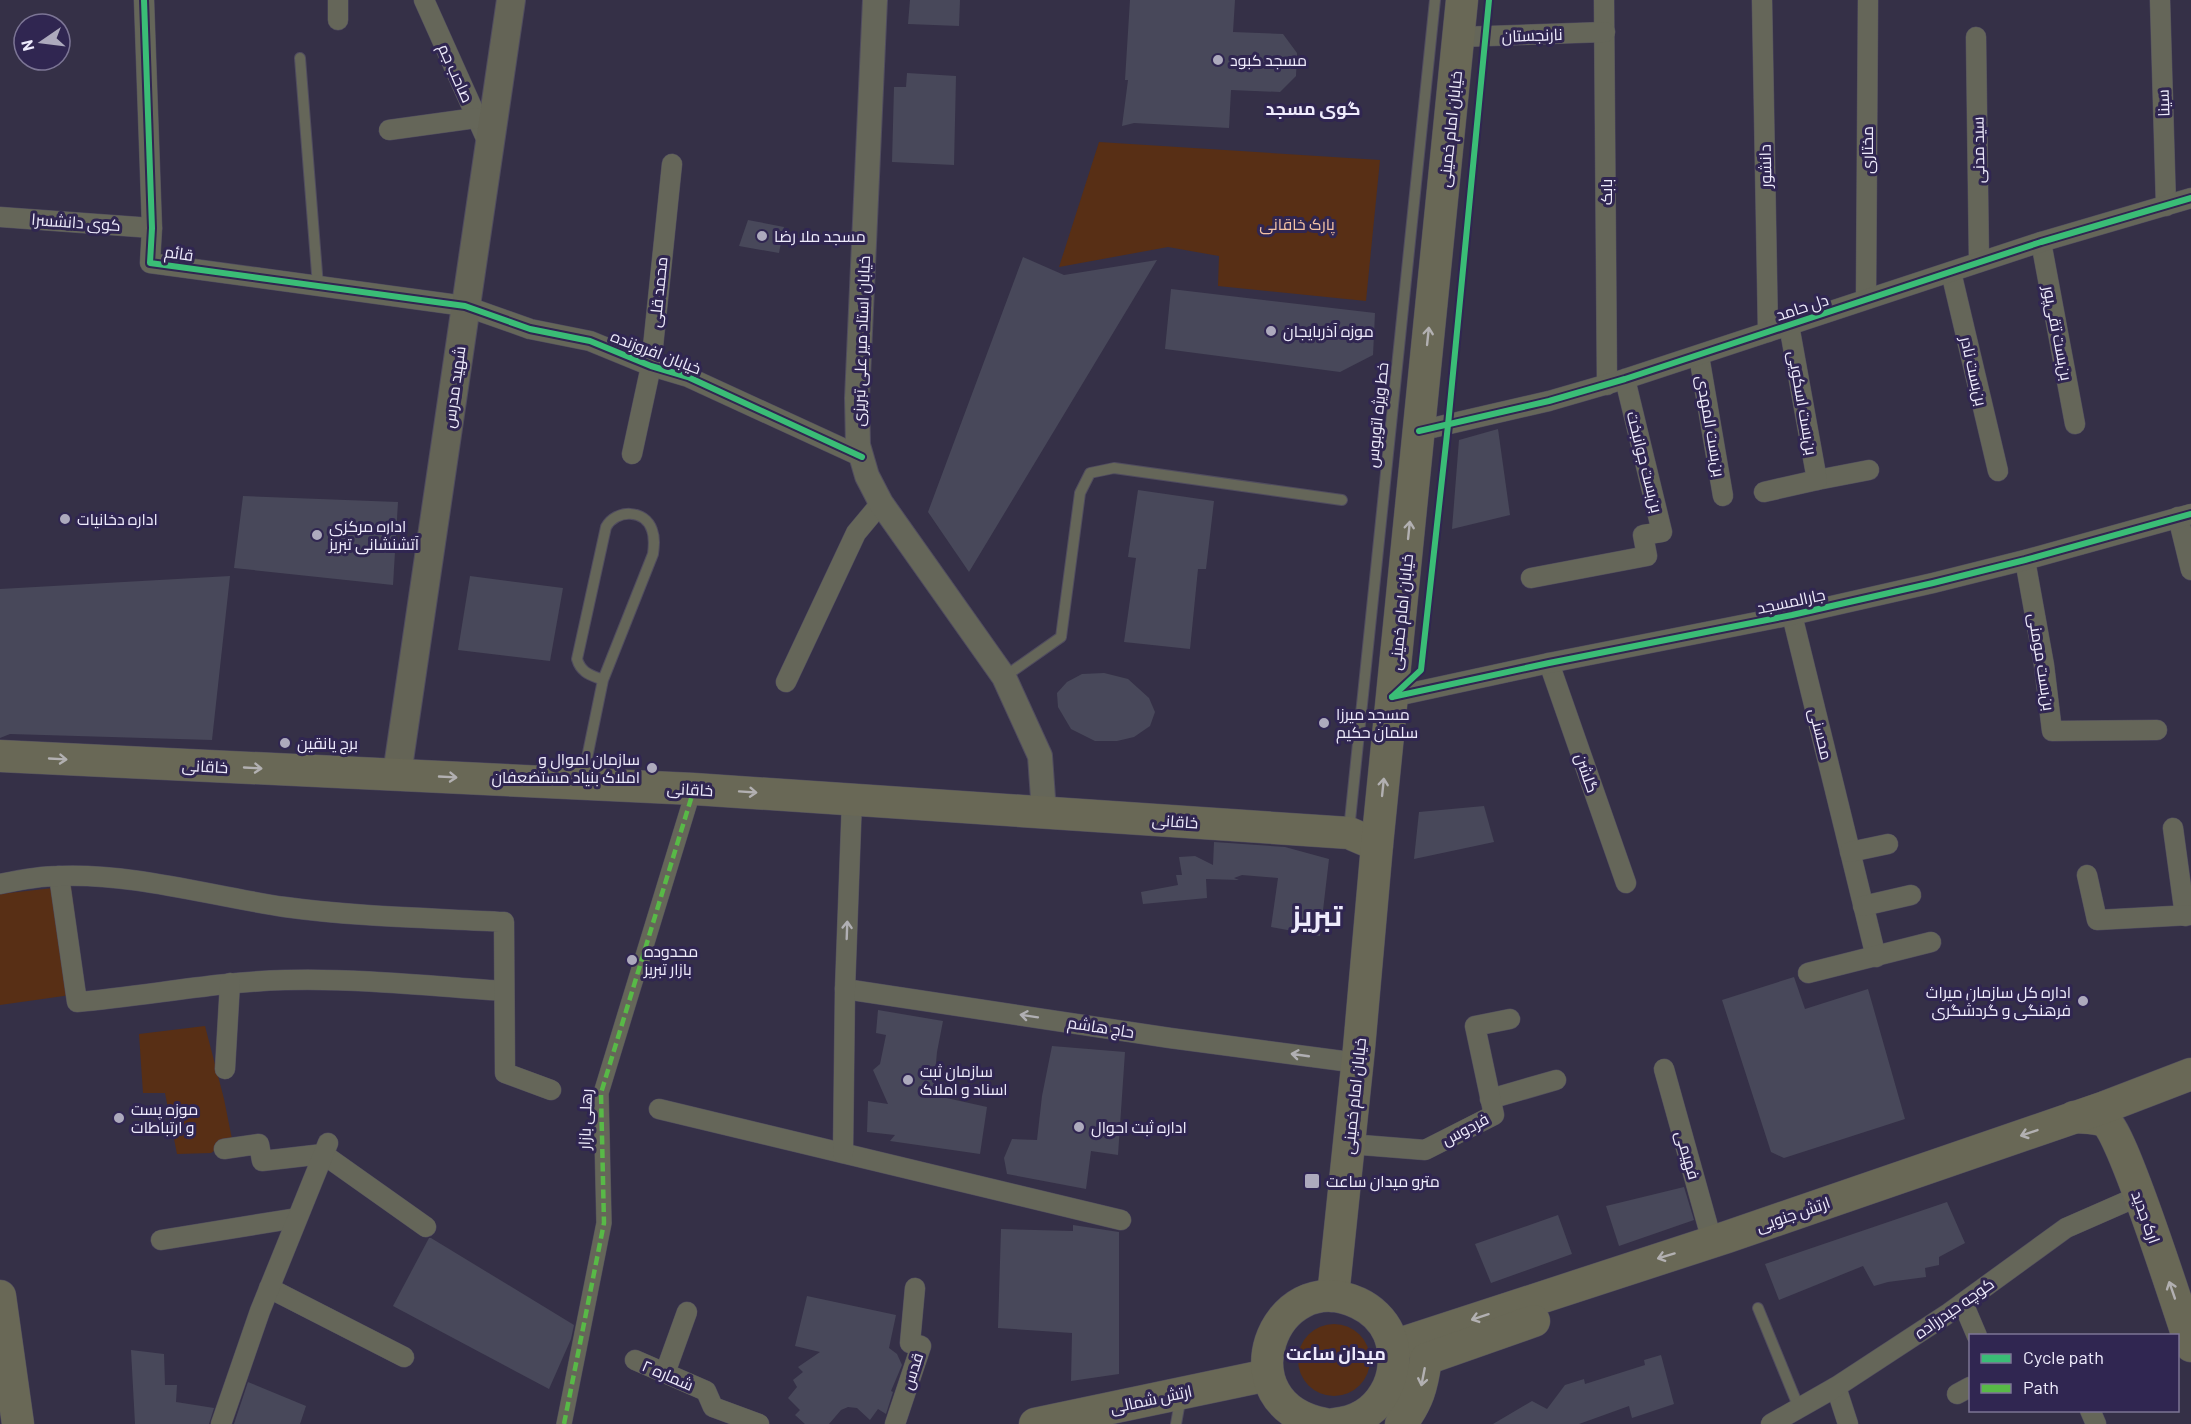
<svg xmlns="http://www.w3.org/2000/svg" width="2191" height="1424" viewBox="0 0 2191 1424" font-family="Barlow,Cairo,sans-serif">
<style>
.green{fill:#582f15}
.building{fill:#48485a}
.lines{fill:none;stroke-linecap:round;stroke-linejoin:round}
.service-casing{stroke:#504c5f;stroke-width:12}
.pedestrian-casing{stroke:#504c5f;stroke-width:16}
.minor-casing{stroke:#504c5f;stroke-width:21}
.tertiary-casing{stroke:#504c5f;stroke-width:26}
.secondary-casing{stroke:#504c5f;stroke-width:30}
.primary-casing{stroke:#504c5f;stroke-width:33}
.service{stroke:#656659;stroke-width:10}
.pedestrian{stroke:#656659;stroke-width:15}
.minor{stroke:#656659;stroke-width:20}
.tertiary{stroke:#656659;stroke-width:24}
.secondary{stroke:#646456;stroke-width:28}
.primary{stroke:#696856;stroke-width:32}
.quiet{stroke:#58b947;stroke-width:4.5;stroke-dasharray:9 4.5;stroke-linecap:butt}
.cycleway-casing{stroke:#302651;stroke-width:10}
.cycleway{stroke:#3abd76;stroke-width:6}
.oneway{stroke:#b2b0b1}
.oneway2{stroke:#b0afb3}
.poi-dot{fill:#adaabd;stroke:#302651;stroke-width:2}
.labels{text-anchor:middle;stroke-width:6;stroke-linejoin:round;paint-order:stroke}
.street-label{font-size:16px;fill:#eeebfc;stroke:#302651}
.poi-label{font-size:16px;fill:#eeebfc;stroke:#302651;text-anchor:start}
.park-label{font-size:16px;fill:#f4c2a5;stroke:#302651}
.neighbourhood-label{font-size:18px;font-weight:bold;fill:#eeebfc;stroke:#302651}
.town-label{font-size:28px;font-weight:bold;fill:#eeebfc;stroke:#302651}
</style>
<rect width="100%" height="100%" fill="#353047"/>
<!-- green -->
<g class="green">
<path d="M1099 142 1380 160 1366 301 1218 286 1219 256 1168 247 1059 267Z"/>
<path d="M71 886 85 993 0 1005V894Z"/>
<path d="M205 1026 224 1099 232 1139 211 1153 177 1154 165 1093H143L139 1034Z"/>
<circle cx="1334" cy="1360" r="36"/>
</g>
<!-- building -->
<g class="building">
<path d="M910 0H960L959 26 908 24Z"/>
<path d="M1130 0H1235L1233 32 1283 34 1297 53 1296 76 1280 92 1231 90 1229 128 1134 123 1122 126 1128 80H1125Z"/>
<path d="M907 73 956 76 954 165 892 162 894 87H906Z"/>
<path d="M748 220 784 227 779 253 739 246Z"/>
<path d="M1023 257 1064 275 1157 260 969 572 928 512Z"/>
<path d="M1171 289 1375 313 1373 355 1340 372 1165 349Z"/>
<path d="M1498 429 1510 515 1452 529 1459 440Z"/>
<path d="M1138 490 1214 501 1206 569H1198L1190 649 1124 642 1136 558 1128 557Z"/>
<path d="M243 496 398 502 393 585 234 568Z"/>
<path d="M230 576 212 740 10 734 0 738V589Z"/>
<path d="M470 576 563 588 550 661 458 650Z"/>
<path d="M1104 673 1128 679 1149 698 1155 712 1150 726 1134 737 1117 741H1095L1071 729 1058 707 1057 693 1067 682 1082 674Z"/>
<path d="M1484 806 1494 842 1414 859 1419 812Z"/>
<path d="M1214 842 1285 847 1329 859 1320 936 1271 927 1278 878 1242 875 1234 878 1239 880 1206 879 1207 898 1143 904 1141 892 1178 885 1176 875H1182L1179 857 1195 856 1213 865Z"/>
<path d="M1794 977 1805 1009 1868 989 1905 1119 1784 1158 1771 1152 1722 1000Z"/>
<path d="M878 1010 943 1021 937 1052 933 1095 987 1107 980 1154 890 1141 895 1135 867 1132 868 1101 888 1104 873 1070 880 1064 886 1035 876 1033Z"/>
<path d="M1052 1046 1125 1052 1118 1155 1091 1151 1086 1189 1007 1174 1004 1158 1012 1139 1037 1140 1042 1096Z"/>
<path d="M1684 1187 1694 1220 1619 1246 1606 1206Z"/>
<path d="M1947 1202 1965 1243 1939 1257V1265L1925 1268 1926 1277 1888 1282 1874 1286 1863 1266 1779 1300 1765 1264Z"/>
<path d="M1558 1215 1572 1254 1491 1283 1475 1244Z"/>
<path d="M1073 1225 1119 1232V1374L1071 1381 1072 1333 998 1328 1001 1229 1073 1231Z"/>
<path d="M429 1238H431L574 1325 571 1339 549 1389 393 1306Z"/>
<path d="M807 1296 896 1315 889 1348 897 1354 902 1365 891 1391 893 1392 886 1414 878 1409 870 1420 857 1408 848 1407 841 1410 829 1424H805L795 1415 800 1410 788 1398 797 1387 793 1380 803 1372 798 1367 820 1352 795 1346Z"/>
<path d="M131 1350 164 1354 165 1385H177L176 1402 214 1408 209 1424H135Z"/>
<path d="M1661 1355 1674 1404 1632 1418 1629 1406 1579 1424H1493L1532 1401 1547 1409 1565 1385 1584 1379 1585 1384 1645 1365 1644 1360Z"/>
<path d="M248 1382 306 1406 300 1424H234Z"/>
</g>
<g class="lines">
<!-- service casing -->
<g class="service-casing">
<g id="service">
<path d="M300 58 318 286"/>
<path d="M1004 677 1061 637 1080 493 1090 473 1114 468 1342 500"/>
<path d="M582 782 603 680 653 554C654 546 655 538 652 530 645 509 616 509 606 527L577 659C581 673 591 675 603 680"/>
<path d="M1349 830 1435 0"/>
<path d="M1758 1308 1799 1408"/>
<path d="M1176 1424 1181 1396"/>
</g>
</g>
<!-- pedestrian casing -->
<g class="pedestrian-casing">
<path id="pedestrian" d="M564 1424 604 1223 601 1093 694 789"/>
</g>
<!-- minor casing -->
<g class="minor-casing">
<g id="minor">
<path d="M144 0 152 228 150 263 465 306 530 329 590 341 651 366 688 377 862 457"/>
<path d="M424 0 489 145"/>
<path d="M1604 0 1607 385"/>
<path d="M1762 0 1768 332"/>
<path d="M2160 0 2166 206"/>
<path d="M338 20V0"/>
<path d="M1459 37 1605 32"/>
<path d="M1976 37 1979 262"/>
<path d="M389 130 476 118"/>
<path d="M0 217 152 228"/>
<path d="M2041 242 2075 424"/>
<path d="M1951 272 1998 471"/>
<path d="M1866 299 1868 0"/>
<path d="M1699 356 1723 496"/>
<path d="M1419 431 1549 401 1625 379 2041 242 2191 198"/>
<path d="M632 454 651 366 672 164"/>
<path d="M1817 480 1869 470"/>
<path d="M1764 492 1817 480 1789 325"/>
<path d="M2178 517 2191 570"/>
<path d="M2025 560 2044 665 2052 731 2157 730"/>
<path d="M1531 578 1647 556 1643 535 1662 532 1625 379"/>
<path d="M1792 615 1876 957"/>
<path d="M1549 663 1626 883"/>
<path d="M786 682 856 533 881 503"/>
<path d="M1392 697 1549 663 1792 615 1933 583 2025 560 2191 514"/>
<path d="M2173 828 2185 916"/>
<path d="M1850 852 1888 844"/>
<path d="M2087 875 2097 920 2191 915"/>
<path d="M59 876 77 1002C146 996 215 982 285 980 358 978 431 986 504 991"/>
<path d="M0 884C19 880 39 876 59 876 135 873 210 896 285 907 357 917 431 918 504 922L505 1073 551 1090"/>
<path d="M1863 906 1911 895"/>
<path d="M1808 973 1931 942"/>
<path d="M845 989 1170 1038 1358 1063"/>
<path d="M225 1069 230 983"/>
<path d="M1664 1069 1712 1241"/>
<path d="M1490 1099 1556 1080"/>
<path d="M659 1109 1121 1220"/>
<path d="M1349 1144 1425 1150 1494 1115 1475 1026 1510 1019"/>
<path d="M224 1149 259 1144 262 1161 323 1154 426 1227"/>
<path d="M843 1153 845 989 852 799"/>
<path d="M161 1240 297 1218"/>
<path d="M269 1288 404 1357"/>
<path d="M1963 1303 1977 1336"/>
<path d="M635 1360 706 1391 713 1407 759 1424"/>
<path d="M665 1373 687 1312"/>
<path d="M1836 1387 1848 1424"/>
<path d="M1957 1394 1970 1387"/>
<path d="M2090 1410 2096 1424"/>
<path d="M221 1424 260 1311 328 1143"/>
<path d="M895 1424 921 1346 910 1343 915 1288"/>
<path d="M1771 1424 1836 1387 1949 1313 2066 1228 2139 1196"/>
</g>
</g>
<!-- tertiary casing -->
<g class="tertiary-casing">
<path id="tertiary" d="M875 0 857 398 858 445 867 476 881 503 1004 677 1040 756 1044 812"/>
</g>
<!-- secondary casing -->
<g class="secondary-casing">
<path id="secondary" d="M397 774 511 0"/>
</g>
<!-- primary casing -->
<g class="primary-casing">
<g id="primary">
<path d="M0 756 694 789 1349 833 1377 845"/>
<path d="M2074 1117C2085 1118 2097 1117 2106 1122 2122 1132 2181 1316 2191 1346"/>
<path d="M0 1296 18 1424"/>
<path d="M1333 1296 1359 1048 1377 845 1462 0"/>
<path d="M1393 1346 1727 1237 2105 1107 2191 1074"/>
<path d="M1035 1424 1268 1375"/>
<path d="M1325 1424C1221 1405 1273 1263 1358 1303 1371 1309 1383 1320 1389 1334 1405 1376 1380 1420 1335 1424"/>
<path d="M1401 1424C1418 1402 1422 1387 1426 1359L1534 1321"/>
</g>
</g>
<!-- service -->
<use href="#service" class="service"/>
<!-- pedestrian -->
<use href="#pedestrian" class="pedestrian"/>
<!-- minor -->
<use href="#minor" class="minor"/>
<!-- tertiary -->
<use href="#tertiary" class="tertiary"/>
<!-- secondary -->
<use href="#secondary" class="secondary"/>
<!-- primary -->
<use href="#primary" class="primary"/>
<!-- quiet -->
<path class="quiet" d="M564 1424 604 1223 601 1093 694 789"/>
<!-- cycleway casing -->
<g class="cycleway-casing">
<g id="cycleway">
<path d="M144 0 152 228 150 263 465 306 530 329 590 341 651 366 688 377 862 457"/>
<path d="M1419 431 1549 401 1625 379 2041 242 2191 198"/>
<path d="M1392 697 1549 663 1792 615 1933 583 2025 560 2191 514"/>
<path d="M1392 697 1421 670 1448 425 1489 0"/>
</g>
</g>
<!-- cycleway -->
<use href="#cycleway" class="cycleway"/>
</g>
<!-- one-way arrows -->
<defs><path id="oneway-shaft" d="M-6 0H5M1.5-3L5.5 0L1.5 3" fill="none" stroke-width="1.6" stroke-linecap="round" stroke-linejoin="round" transform="scale(1.5)"/></defs>
<g class="oneway">
<use href="#oneway-shaft" transform="translate(1428 336) rotate(-84)"/>
<use href="#oneway-shaft" transform="translate(1409 530) rotate(-84)"/>
<use href="#oneway-shaft" transform="translate(58 759) rotate(3)"/>
<use href="#oneway-shaft" transform="translate(253 768) rotate(3)"/>
<use href="#oneway-shaft" transform="translate(448 777) rotate(3)"/>
<use href="#oneway-shaft" transform="translate(1383 787) rotate(-84)"/>
<use href="#oneway-shaft" transform="translate(748 792) rotate(4)"/>
<use href="#oneway-shaft" transform="translate(2029 1133) rotate(161)"/>
<use href="#oneway-shaft" transform="translate(1666 1256) rotate(163)"/>
<use href="#oneway-shaft" transform="translate(2172 1290) rotate(-109)"/>
<use href="#oneway-shaft" transform="translate(1480 1317) rotate(162)"/>
<use href="#oneway-shaft" transform="translate(1423 1377) rotate(101)"/>
</g>
<g class="oneway2">
<use href="#oneway-shaft" transform="translate(847 930) rotate(-88)"/>
<use href="#oneway-shaft" transform="translate(1029 1016) rotate(-171)"/>
<use href="#oneway-shaft" transform="translate(1300 1055) rotate(-172)"/>
</g>
<!-- markers -->
<g class="poi-dot">
<circle cx="1218" cy="60" r="6"/>
<circle cx="762" cy="236" r="6"/>
<circle cx="1271" cy="331" r="6"/>
<circle cx="65" cy="519" r="6"/>
<circle cx="317" cy="535" r="6"/>
<circle cx="1324" cy="723" r="6"/>
<circle cx="285" cy="743" r="6"/>
<circle cx="652" cy="768" r="6"/>
<circle cx="632" cy="960" r="6"/>
<circle cx="2083" cy="1001" r="6"/>
<circle cx="908" cy="1080" r="6"/>
<circle cx="119" cy="1118" r="6"/>
<circle cx="1079" cy="1127" r="6"/>
<rect x="1304" y="1173" width="16" height="16" rx="3"/>
</g>
<g class="labels">
<!-- street labels -->
<g class="street-label">
<text transform="translate(1532 35) rotate(-2)" y="6">نارنجستان</text>
<text transform="translate(456 73) rotate(66)" y="6">صاحب جم</text>
<text transform="translate(2163 103) rotate(-92)" y="6">سینا</text>
<text transform="translate(1450 129) rotate(-84)" y="6">خیابان امام خمینی</text>
<text transform="translate(1867 150) rotate(-90)" y="6">مختاری</text>
<text transform="translate(1978 150) rotate(-91)" y="6">سید مدنی</text>
<text transform="translate(1765 166) rotate(-91)" y="6">دانشور</text>
<text transform="translate(1606 192) rotate(-90)" y="6">بابک</text>
<text transform="translate(76 222) rotate(4)" y="6">کوی دانشسرا</text>
<text transform="translate(179 253) rotate(8)" y="6">قائم</text>
<text transform="translate(658 292) rotate(-84)" y="6">محمد قلی</text>
<text transform="translate(1802 307) rotate(-18)" y="6">دل حامد</text>
<text transform="translate(2058 333) rotate(79)" y="6">بن‌بست تقی‌پور</text>
<text transform="translate(861 341) rotate(-88)" y="6">خیابان استاد میر علی تبریزی</text>
<text transform="translate(656 352) rotate(21)" y="6">خیابان افروزنده</text>
<text transform="translate(1974 371) rotate(77)" y="6">بن‌بست نادر</text>
<text transform="translate(454 387) rotate(-82)" y="6">شهید مدرس</text>
<text transform="translate(1803 403) rotate(80)" y="6">بن‌بست اسکویی</text>
<text transform="translate(1377 415) rotate(-84)" y="6">خط ویژه اتوبوس</text>
<text transform="translate(1711 426) rotate(80)" y="6">بن‌بست المهدی</text>
<text transform="translate(1645 462) rotate(76)" y="6">بن‌بست جوانبخت</text>
<text transform="translate(1791 601) rotate(-12)" y="6">جارالمسجد</text>
<text transform="translate(1401 612) rotate(-84)" y="6">خیابان امام خمینی</text>
<text transform="translate(2042 662) rotate(81)" y="6">بن‌بست مومنی</text>
<text transform="translate(1821 734) rotate(76)" y="6">محسنی</text>
<text transform="translate(205 766) rotate(3)" y="6">خاقانی</text>
<text transform="translate(1587 773) rotate(71)" y="6">گلشن</text>
<text transform="translate(690 789) rotate(3)" y="6">خاقانی</text>
<text transform="translate(1175 821) rotate(4)" y="6">خاقانی</text>
<text transform="translate(1101 1027) rotate(9)" y="6">حاج هاشم</text>
<text transform="translate(1354 1096) rotate(-84)" y="6">خیابان امام خمینی</text>
<text transform="translate(585 1119) rotate(-88)" y="6">رهلی بازار</text>
<text transform="translate(1465 1129) rotate(-28)" y="6">فردوس</text>
<text transform="translate(1688 1155) rotate(74)" y="6">فهیمی</text>
<text transform="translate(1793 1214) rotate(-19)" y="6">ارتش جنوبی</text>
<text transform="translate(2146 1217) rotate(70)" y="6">ارک جدید</text>
<text transform="translate(1954 1308) rotate(-35)" y="6">کوچه حیدرزاده</text>
<text transform="translate(912 1371) rotate(-72)" y="6">قدس</text>
<text transform="translate(668 1375) rotate(23)" y="6">شماره ۲</text>
<text transform="translate(1151 1399) rotate(-12)" y="6">ارتش شمالی</text>
</g>
<!-- poi labels -->
<g class="poi-label">
<text x="1230" y="66">مسجد کبود</text>
<text x="774" y="242">مسجد ملا رضا</text>
<text x="1283" y="337">موزه آذربایجان</text>
<text x="77" y="525">اداره دخانیات</text>
<text x="329" y="532">اداره مرکزی<tspan x="329" dy="18">آتشنشانی تبریز</tspan></text>
<text x="1336" y="720">مسجد میرزا<tspan x="1336" dy="18">سلمان حکیم</tspan></text>
<text x="297" y="749">برج یانقین</text>
<text x="640" y="765" text-anchor="end">سازمان اموال و<tspan x="640" dy="18">املاک بنیاد مستضعفان</tspan></text>
<text x="644" y="957">محدوده<tspan x="644" dy="18">بازار تبریز</tspan></text>
<text x="2071" y="998" text-anchor="end">اداره کل سازمان میراث<tspan x="2071" dy="18">فرهنگی و گردشگری</tspan></text>
<text x="920" y="1077">سازمان ثبت<tspan x="920" dy="18">اسناد و املاک</tspan></text>
<text x="131" y="1115">موزه پست<tspan x="131" dy="18">و ارتباطات</tspan></text>
<text x="1091" y="1133">اداره ثبت احوال</text>
<text x="1326" y="1187">مترو میدان ساعت</text>
</g>
<!-- park labels -->
<g class="park-label">
<text x="1297" y="230">پارک خاقانی</text>
</g>
<!-- neighbourhood labels -->
<g class="neighbourhood-label">
<text x="1313" y="115">گوی مسجد</text>
<text x="1336" y="1360">میدان ساعت</text>
</g>
<!-- town labels -->
<g class="town-label">
<text x="1317" y="926">تبریز</text>
</g>
</g>
<!-- legend -->
<rect x="1969" y="1334" width="210" height="78" fill="#302651" stroke="#7c7595" stroke-width="1.5"/>
<rect x="1981" y="1354" width="30" height="9" fill="#3abd76" stroke="#7c7595" stroke-width="1.5"/>
<text x="2023" y="1364" font-size="18" fill="#eeebfc">Cycle path</text>
<rect x="1981" y="1384" width="30" height="9" fill="#58b947" stroke="#7c7595" stroke-width="1.5"/>
<text x="2023" y="1394" font-size="18" fill="#eeebfc">Path</text>
<!-- north arrow -->
<g transform="translate(42 42) rotate(256)"><circle r="28" fill="#302651" stroke="#7c7595" stroke-width="1.5"/>
<path d="M0-4.5L10 22L0 15L-10 22Z" fill="#adaabd"/>
<text y="-9" font-size="16" font-weight="bold" text-anchor="middle" fill="#eeebfc">N</text>
</g>
</svg>
